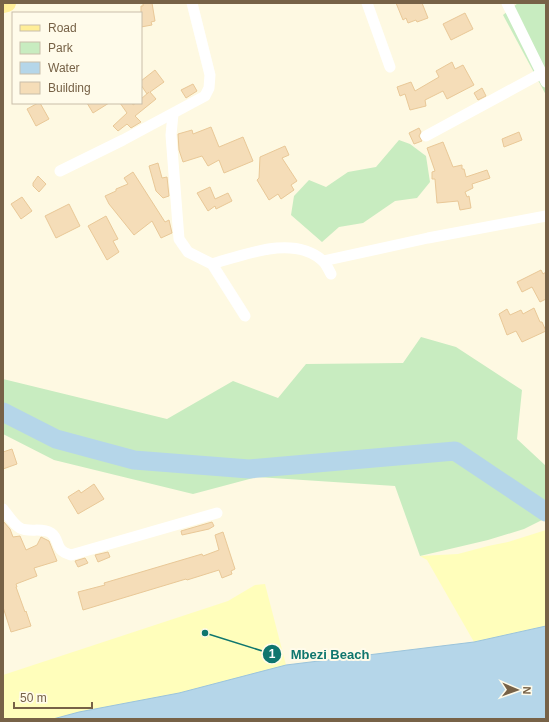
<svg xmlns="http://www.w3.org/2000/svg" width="549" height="722" viewBox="0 0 549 722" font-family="Helvetica,sans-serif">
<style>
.green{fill:#c8ecc0}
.sand{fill:#fffebb}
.water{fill:#b5d6e9;stroke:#9bc4db}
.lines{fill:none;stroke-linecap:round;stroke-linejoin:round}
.river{stroke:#b5d6e9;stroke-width:19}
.building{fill:#f5ddb8;stroke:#e9c897}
.street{stroke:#fff;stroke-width:11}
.primary{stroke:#ffee98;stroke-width:18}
.leader{fill:none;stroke:#0f766e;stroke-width:1.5}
.callout-dot{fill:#0f766e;stroke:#fffbea;stroke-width:1.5}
.mark-label{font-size:12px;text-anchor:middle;font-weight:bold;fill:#fff}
.callout-label{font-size:13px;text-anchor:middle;font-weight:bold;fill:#0f766e;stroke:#fffbea;stroke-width:4;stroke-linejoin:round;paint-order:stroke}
</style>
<rect width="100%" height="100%" fill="#fef9e2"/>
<!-- green -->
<g class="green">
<path d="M518 3H546V95L503 15Z"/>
<path d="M399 140 410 144 426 156 430 182 417 198 395 201 363 223 339 227 322 242 291 215 294 196 309 180 326 187 348 172 376 167Z"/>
<path d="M421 337 456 347 522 390 517 439 546 466V518L524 529 488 540 420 556 395 486 257 477 193 494 54 460 3 434V379L167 419 233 381 278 398 306 364 403 363Z"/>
</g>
<!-- sand -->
<g class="sand">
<path d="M546 530V626L474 642 427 560 420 556 458 554 488 546 508 542Z"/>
<path d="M265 584 286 665 179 693 79 712 53 719H3V675L228 601 255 585Z"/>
</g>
<!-- water -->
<path class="water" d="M546 626V719H53L79 712 179 693 286 665 474 642Z"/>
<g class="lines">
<!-- river -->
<path class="river" d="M3 412 56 439 134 460 249 469 455 451 546 512"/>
</g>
<!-- building -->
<g class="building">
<path d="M143 3H152L155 21 151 22 152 25 141 27V6H143Z"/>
<path d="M396 3H422L428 18 417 22 416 20 408 23 406 18 403 20Z"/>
<path d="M465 13 473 29 451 40 443 24Z"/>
<path d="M452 62 455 69 463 65 474 85 447 99 443 91 425 100 426 106 410 110 405 94 400 96 397 87 411 82 415 91 439 77 436 71Z"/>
<path d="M155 70 164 82 150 92 156 99 135 116 141 122 131 128 127 124 118 131 113 126 127 113 120 103H132L133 105 136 103H141V99L149 92 147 94 141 85V81Z"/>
<path d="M193 84 197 91 186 98 181 90Z"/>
<path d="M482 88 486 96 478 100 474 93Z"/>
<path d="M38 103H40L49 119 36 126 27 109Z"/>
<path d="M87 103H109L93 113Z"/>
<path d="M211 127 219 147 243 137 253 161 224 173 219 160 208 166 202 156 183 162 179 150 178 134 192 130 193 134Z"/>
<path d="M419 128 421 132 419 136 422 141 414 144 409 133Z"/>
<path d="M519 132 522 140 504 147 502 139Z"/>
<path d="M443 142 453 167 462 165V169H464L466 177 487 170 490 178 472 184 473 188 465 192 467 197 469 196 471 208 460 210 458 201 437 203 435 179H432V172L435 171 427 148Z"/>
<path d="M285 146 289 155 282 158 297 181 291 185 294 190 281 199 278 194 269 200 257 180 259 178 260 157Z"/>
<path d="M158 163 162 178 167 177 169 196 163 198 156 191 149 166Z"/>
<path d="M133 172 165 222 169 220 172 233 161 238 152 221 134 235 109 204 105 196 116 191V189L128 184 124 178Z"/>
<path d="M38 176 46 184 39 192 33 186V183Z"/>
<path d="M210 187 215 199 228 193 232 201 216 209 215 206 208 211 197 193Z"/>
<path d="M22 197 32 211 21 219 11 204Z"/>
<path d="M69 204 80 226 56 238 45 216Z"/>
<path d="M106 216 118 239 113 241 119 252 107 260 88 226Z"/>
<path d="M541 270 543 274 546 272V299L540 302 532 287 522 292 517 282Z"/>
<path d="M534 308 540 322H542L546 331 522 342 516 331 507 335 499 314 507 309 510 315 521 310 523 314Z"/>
<path d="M12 449 17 464 3 469V452Z"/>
<path d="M94 484 104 499 78 514 68 497 79 490 81 493Z"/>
<path d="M3 521 10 529 13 537 20 536 26 550 37 545 41 537 49 541 57 561 34 568 37 576 16 584 17 587H16L25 612 26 611 31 626 11 632 3 607Z"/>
<path d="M212 522 214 526 209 529 182 535 181 531Z"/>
<path d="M223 532 235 569 231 571 232 574 222 578 219 570 187 580 186 579 83 610 78 592 105 585 104 583 202 554 203 556 219 550 215 535Z"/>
<path d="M108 552 110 557 98 562 95 555Z"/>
<path d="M85 558 88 563 78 567 75 561Z"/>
</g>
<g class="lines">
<!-- street -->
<g class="street">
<path d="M367 3 390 67"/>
<path d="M507 3 546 82"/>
<path d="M173 114 171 135 179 239 188 252 212 264 245 316"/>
<path d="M426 136 542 73"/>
<path d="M60 171 123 140 205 96 209 88 210 75 192 3"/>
<path d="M323 261 428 238 546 216"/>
<path d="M212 264C244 255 294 234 323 261 326 264 329 270 331 274"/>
<path d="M3 509C8 515 13 524 20 528 29 533 42 527 51 533 61 540 53 550 71 555L217 513"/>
</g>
<!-- primary -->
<path class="primary" d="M3 4 7 3"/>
</g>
<!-- callouts -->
<path class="leader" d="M205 633L272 654"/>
<g class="callout-dot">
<circle cx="205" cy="633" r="4"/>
<circle cx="272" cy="654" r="10"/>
</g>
<g class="mark-label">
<text x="272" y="658">1</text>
</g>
<g class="callout-label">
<text x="330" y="659">Mbezi Beach</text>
</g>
<!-- border -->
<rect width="549" height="722" fill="none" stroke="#776247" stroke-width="8"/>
<!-- legend -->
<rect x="12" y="12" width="130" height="92" fill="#fffbea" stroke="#c9bea9"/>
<rect x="20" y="25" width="20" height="6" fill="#ffee98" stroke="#c9bea9"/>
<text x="48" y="32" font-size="12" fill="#776247">Road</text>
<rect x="20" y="42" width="20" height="12" fill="#c8ecc0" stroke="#c9bea9"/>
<text x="48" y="52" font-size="12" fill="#776247">Park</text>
<rect x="20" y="62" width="20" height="12" fill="#b5d6e9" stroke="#c9bea9"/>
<text x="48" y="72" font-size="12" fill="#776247">Water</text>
<rect x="20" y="82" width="20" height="12" fill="#f5ddb8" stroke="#c9bea9"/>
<text x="48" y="92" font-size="12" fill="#776247">Building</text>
<!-- north arrow -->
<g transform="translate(517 690) rotate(92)" stroke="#fffbea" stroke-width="3" paint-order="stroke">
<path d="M0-3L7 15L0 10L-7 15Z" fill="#776247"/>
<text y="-6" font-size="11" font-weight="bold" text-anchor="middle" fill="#776247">N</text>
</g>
<!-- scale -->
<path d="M14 702v6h78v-6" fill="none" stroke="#776247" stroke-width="2"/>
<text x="20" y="702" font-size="12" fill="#776247" stroke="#fffbea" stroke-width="3" paint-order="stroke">50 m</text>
</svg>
